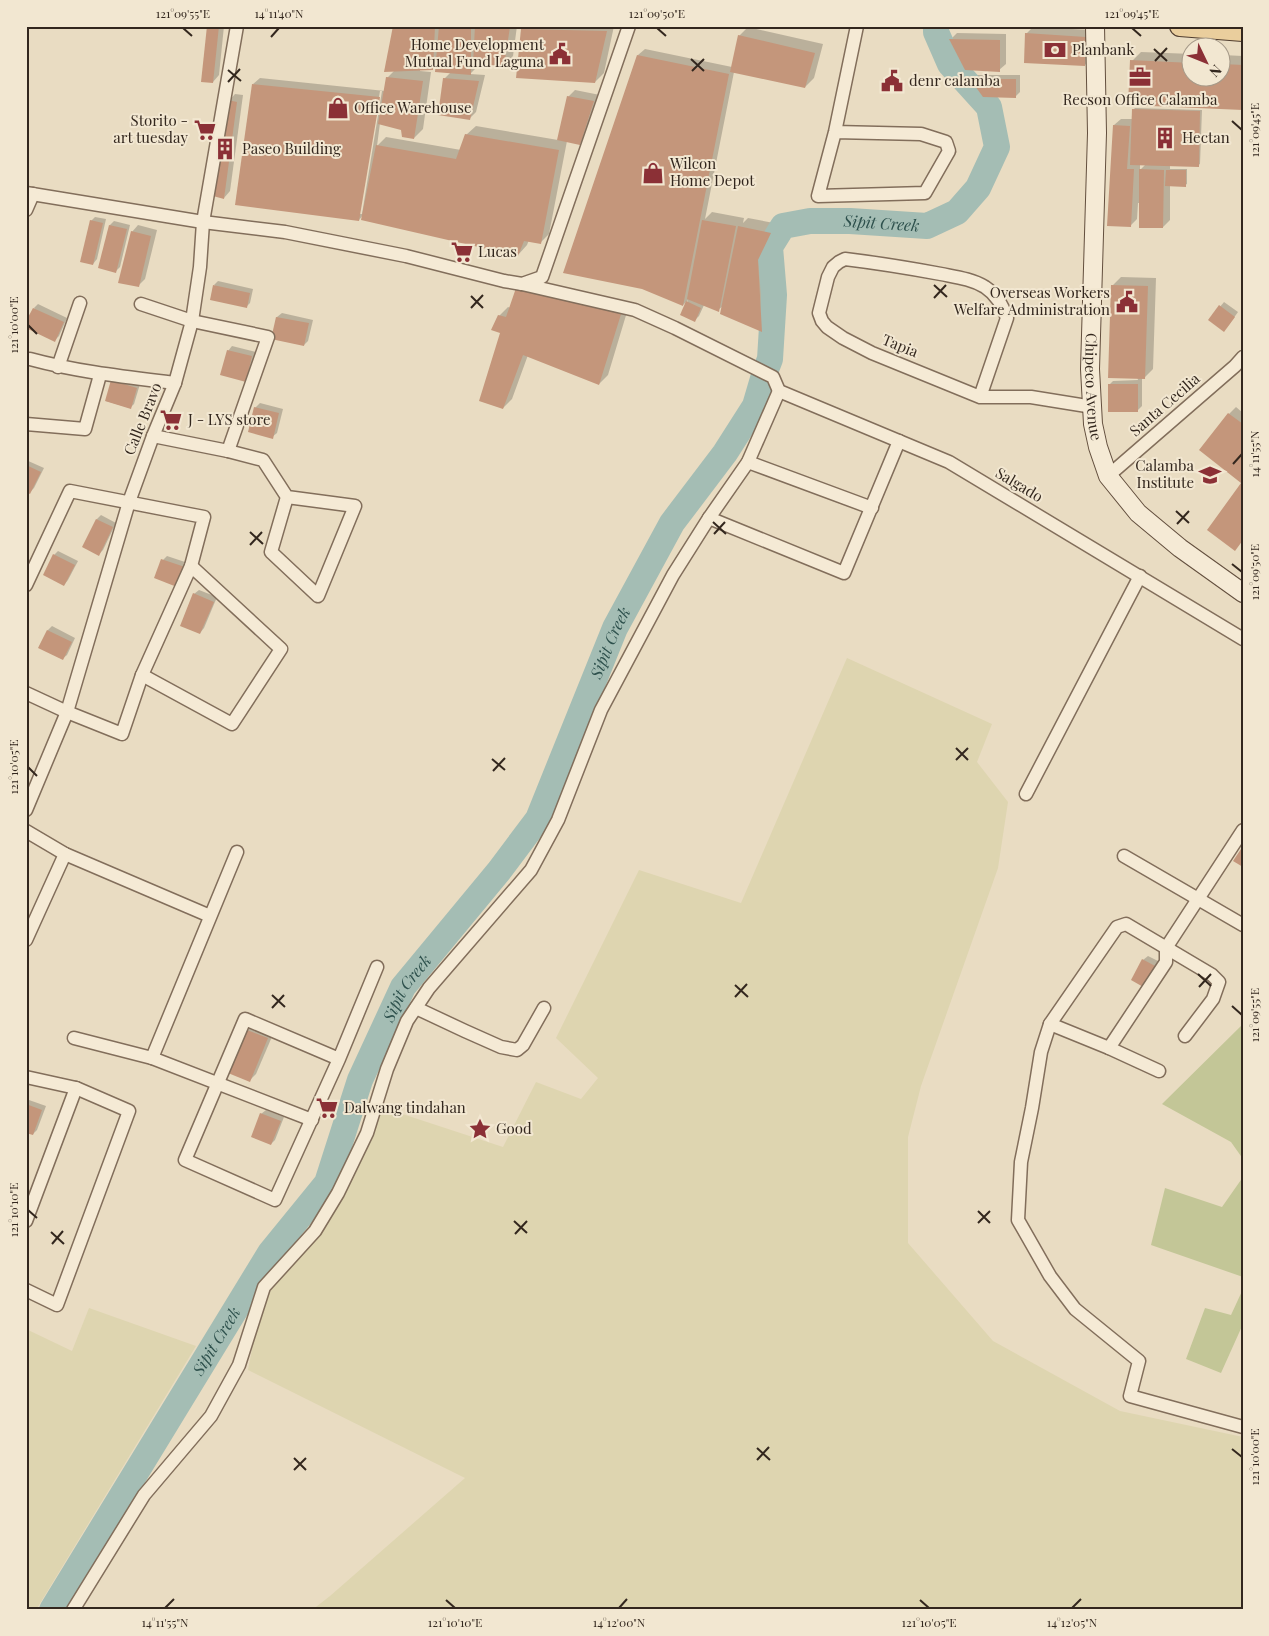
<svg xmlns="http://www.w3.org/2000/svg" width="1269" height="1636" viewBox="0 0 1269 1636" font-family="'Playfair Display',serif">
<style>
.farmland{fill:#ded5b0}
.green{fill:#c3c697}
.shadow{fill:#0003;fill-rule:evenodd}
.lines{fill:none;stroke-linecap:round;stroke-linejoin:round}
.river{stroke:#a4bdb4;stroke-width:26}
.building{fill:#c4967b}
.street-casing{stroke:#826e5b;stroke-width:15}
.secondary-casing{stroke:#634f3e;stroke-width:20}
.primary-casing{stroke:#503d2f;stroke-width:22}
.street{stroke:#f5ead5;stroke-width:12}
.secondary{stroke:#f5ead5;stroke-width:18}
.primary{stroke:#eace9d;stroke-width:20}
.ticks{fill:none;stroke:#33271e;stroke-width:2}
.labels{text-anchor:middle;stroke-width:4;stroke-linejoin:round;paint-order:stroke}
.poi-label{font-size:15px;fill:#33271e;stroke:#f2e7d1;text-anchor:start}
.street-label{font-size:15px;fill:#33271e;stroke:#f2e7d1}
.water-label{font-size:16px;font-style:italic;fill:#2e514d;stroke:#f2e7d1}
.neatline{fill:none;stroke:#33271e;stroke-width:2}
.ticks-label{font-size:12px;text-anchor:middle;fill:#33271e}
</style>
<rect width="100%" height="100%" fill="#e9dcc2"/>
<!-- farmland -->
<g class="farmland">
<path d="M847 658 992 724 977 762 1008 802 998 868 921 1086 908 1137V1243L993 1341 1120 1411 1243 1437V1610H312L330 1596 465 1478 248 1370 264 1287 315 1231 375 1105 503 1147 536 1082 581 1099 598 1078 556 1038 639 870 741 903Z"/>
<path d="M89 1308 196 1346 36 1610H26V1329L72 1351Z"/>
</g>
<!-- green -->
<g class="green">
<path d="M1243 1024V1159L1231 1142 1162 1104Z"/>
<path d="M1243 1177V1277L1151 1245 1165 1188 1222 1207Z"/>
<path d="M1243 1289V1324L1221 1373 1186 1359 1205 1308 1231 1315Z"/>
</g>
<!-- shadow -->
<g class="shadow">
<path d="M208 26H224L219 75 213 82Z"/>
<path d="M394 26H517L513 56 504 65 477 63V67L470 74 485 75 476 112 469 119 444 79 451 72 437 65 432 69 420 70V71L431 72 423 129 414 138 403 129 380 123 377 146 386 137 461 150 466 135 476 126 558 140 568 97 575 90 600 95 586 137 580 143 567 141 549 234 540 243 529 240 527 245 518 255 363 215 359 220 253 84 260 78 385 91 387 78 394 71ZM380 91H382L362 214H359Z"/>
<path d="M525 26H614L604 73 595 82 522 30Z"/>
<path d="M748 27 823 44 814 78 805 87 734 72 705 219 712 212 744 218 743 223 748 218 779 224 766 250 771 322 762 331 721 313 723 306 718 310 704 305 699 316 695 320 682 315 688 300 683 305 638 55 645 49 732 67 739 36Z"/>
<path d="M1033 27 1092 30 1091 58 1085 65 1026 34Z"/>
<path d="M957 33 1006 34V64L999 70 950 40Z"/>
<path d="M1141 52 1192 54V78H1222V55L1243 56V109L1132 61Z"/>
<path d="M976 75H1020V92L1015 97 972 79Z"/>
<path d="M235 94 243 95 230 191 224 198 229 101Z"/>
<path d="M1135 108 1202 110 1200 164 1198 165H1170V169H1187V184L1185 185H1170V220L1163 227 1140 203H1138L1137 219 1130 226 1114 125 1121 119H1133V110ZM1140 164H1146L1140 170Z"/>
<path d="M95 217 106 219 97 259 93 264 91 221Z"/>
<path d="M114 221 130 225 120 267 116 271 110 225Z"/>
<path d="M138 225 157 230 145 279 138 286 132 232Z"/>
<path d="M1121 277 1156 278 1153 369 1144 378H1142V406L1138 410 1109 385 1113 381 1138 380 1112 286Z"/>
<path d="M526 280 630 302 608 375 599 384 528 355 512 399 503 408 502 332 499 316 508 307 511 308Z"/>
<path d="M218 281 253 289 250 303 246 307 214 285Z"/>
<path d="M1224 302 1238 312 1228 326 1210 319Z"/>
<path d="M38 304 67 318 59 336 55 340 34 308Z"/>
<path d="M282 313 313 320 308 341 304 345 273 338 277 317Z"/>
<path d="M232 346 256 352 250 376 245 380 228 351Z"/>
<path d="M116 377 140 384 134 404 130 408 106 401Z"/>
<path d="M260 403 283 409 277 433 272 437 255 408Z"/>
<path d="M1236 407 1243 413V480L1229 414Z"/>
<path d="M26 460 44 468 34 488 30 492 26 490Z"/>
<path d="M101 515 116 523 103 550 99 554 84 547 97 519Z"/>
<path d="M58 551 78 561 68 580 64 585 54 555Z"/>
<path d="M167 556 188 563 181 581 163 560Z"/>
<path d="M199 590 217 597 204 628 200 633 194 594Z"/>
<path d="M52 626 75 638 67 655 62 659 39 647 48 630Z"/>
<path d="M1148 956 1160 962 1149 982 1143 960Z"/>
<path d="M254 1024 274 1032 256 1074 250 1080 248 1030Z"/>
<path d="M29 1100 46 1106 37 1130 33 1134 26 1132V1103Z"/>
<path d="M266 1110 284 1117 275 1140 271 1144 261 1114Z"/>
</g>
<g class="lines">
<!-- river -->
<path class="river" id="s1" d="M52 1610 270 1253 327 1183 360 1080 403 987 499 871 538 819 615 628 672 523 725 453 755 406 765 372 770 359 774 295 770 247 783 226 810 221H850L927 226 957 212 978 188 997 147 989 107 950 64 936 32V26"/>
</g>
<!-- building -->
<g class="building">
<path d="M207 26H219L213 83 201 82Z"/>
<path d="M393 26H435L433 70 384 72Z"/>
<path d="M439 26H471V75L435 72Z"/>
<path d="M475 26 510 27 504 66 473 64Z"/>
<path d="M521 29 607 31 595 83 516 78Z"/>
<path d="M1025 33 1086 37 1085 66 1024 63Z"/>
<path d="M738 35 815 53 805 88 730 72Z"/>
<path d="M949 39 1000 40V72L965 70Z"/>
<path d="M637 55 729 74 683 306 642 289 563 273Z"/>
<path d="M1130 60 1192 63V78H1222V64L1243 65V110L1128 105Z"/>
<path d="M386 77 423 81 414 139 402 137 401 130 378 124Z"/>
<path d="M443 78 479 81 470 120 438 115Z"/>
<path d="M970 79H1016V98L983 97Z"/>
<path d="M252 84 380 97 359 221 235 205Z"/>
<path d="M567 96 594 101 580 145 557 140Z"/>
<path d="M228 100 237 102 224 199 213 196Z"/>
<path d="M1132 109 1200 111 1199 167 1130 165Z"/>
<path d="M1113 125 1130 126 1127 169H1134L1131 227 1107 226Z"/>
<path d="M465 134 559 150 541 244 524 241 518 256 361 220 376 145 456 159Z"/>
<path d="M1139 169 1164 170 1163 228H1139Z"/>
<path d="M1166 170H1186V187L1165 186Z"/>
<path d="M90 220 103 223 93 265 80 262Z"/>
<path d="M702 220 736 226 719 312 687 299Z"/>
<path d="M109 225 127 229 116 273 98 268Z"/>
<path d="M738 226 771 233 758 260 762 332 720 314Z"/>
<path d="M131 231 151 236 139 287 118 283Z"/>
<path d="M213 285 250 293 247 308 210 300Z"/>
<path d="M1111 285 1148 286 1145 379 1108 378Z"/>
<path d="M516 288 622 311 599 385 523 355 503 409 479 401 500 333 491 330 498 315 506 317Z"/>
<path d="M686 301 701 308 695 322 680 315Z"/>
<path d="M1219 305 1235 317 1224 332 1208 320Z"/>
<path d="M33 308 64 322 55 342 26 328V321Z"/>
<path d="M276 317 309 323 304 346 271 339Z"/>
<path d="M227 350 252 356 246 382 220 375Z"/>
<path d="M111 380 137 388 131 409 105 401Z"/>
<rect x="1108" y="384" width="30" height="28"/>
<path d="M254 407 279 413 273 439 248 432Z"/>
<path d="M1228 413 1243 424V540L1235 551 1207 530 1241 483 1199 450Z"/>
<path d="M26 465 41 472 30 494 26 492Z"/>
<path d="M96 519 113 527 99 556 82 547Z"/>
<path d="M53 554 75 565 64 586 43 575Z"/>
<path d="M161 559 185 567 177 587 154 578Z"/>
<path d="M193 593 214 602 200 634 180 626Z"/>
<path d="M47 630 72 642 63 660 38 648Z"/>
<path d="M1243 846V867L1233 861Z"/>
<path d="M1142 959 1157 967 1145 988 1131 980Z"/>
<path d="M247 1030 268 1038 250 1082 228 1073Z"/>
<path d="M26 1104 42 1110 33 1135 26 1133Z"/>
<path d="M260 1113 281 1121 271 1145 251 1137Z"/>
</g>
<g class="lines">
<!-- street casing -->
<g class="street-casing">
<g id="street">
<path d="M835 132 921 134 946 142 949 151 925 193 818 196 835 132 857 26"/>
<path d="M26 193 203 222 285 232 406 256 504 281 522 284 542 277 629 26"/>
<path d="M26 210 33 194"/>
<path d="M522 284 635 310 675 328 773 377 779 391 949 462 1243 639"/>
<path d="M141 304 192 321 268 337 228 451"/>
<path d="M30 359C78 372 126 377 175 383"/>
<path d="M58 367 80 303"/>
<path d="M980 397 1007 318C1002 305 997 295 985 287 972 279 956 277 941 274 909 268 878 263 845 259L839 262 833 267 828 277 819 313 822 321 827 327 843 338 872 353 980 397H1031L1093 407"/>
<path d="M26 424 85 429 100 375"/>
<path d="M153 436 228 451 263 460 287 497 355 506 318 596 271 552 287 497"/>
<path d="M748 462 872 508"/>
<path d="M1108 476 1235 366 1243 357"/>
<path d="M709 518 844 573 899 441"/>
<path d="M26 585 70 491 204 517 191 566 142 675 122 734 67 712 26 693"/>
<path d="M142 675 232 724 281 649 191 566"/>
<path d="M1026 794 1140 576"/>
<path d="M26 810 67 712 129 502 153 436 175 383 192 321 200 267 203 222 237 26"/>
<path d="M26 831 65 854 210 916"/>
<path d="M237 852 152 1058 312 1120"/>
<path d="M1124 856 1243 925"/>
<path d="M26 940 65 854"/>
<path d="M416 1008 465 1031 501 1047 517 1050 523 1045 544 1008"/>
<path d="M1050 1024 1109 1048 1159 1071"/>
<path d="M1185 1036 1213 999 1219 982 1212 975 1126 924 1117 927 1050 1024 1041 1052 1032 1108 1021 1162 1018 1220 1050 1276 1075 1309 1139 1361 1130 1396 1243 1427"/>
<path d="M74 1038 152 1058"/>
<path d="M1109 1048 1166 962V948L1243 830"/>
<path d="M339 1059 245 1019 185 1160 275 1200 339 1059 377 967"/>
<path d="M26 1077 76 1088 129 1111 57 1305 26 1290"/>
<path d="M26 1221 76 1088"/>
<path d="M73 1610 144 1495 211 1416 239 1365 264 1287 315 1231 338 1193 367 1133 387 1069 407 1021 429 988 531 870 558 820 601 710 673 575 709 518 748 462 779 391"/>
</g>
</g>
<!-- secondary casing -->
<g class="secondary-casing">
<g id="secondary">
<path id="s2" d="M1095 26 1097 133 1090 369 1093 424 1098 447 1108 476 1138 513 1180 548 1243 593"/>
</g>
</g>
<!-- primary casing -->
<g class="primary-casing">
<path id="primary" d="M1180 26 1243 31"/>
</g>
<!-- street -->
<use href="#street" class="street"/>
<!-- secondary -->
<use href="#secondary" class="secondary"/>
<!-- primary -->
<use href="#primary" class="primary"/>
</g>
<!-- ticks -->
<path class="ticks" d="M183 28 192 36M657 28 666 36M1132 28 1141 36M271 37 279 28M1154 49 1167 61M691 59 704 71M1155 61 1167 48M228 70 241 81M692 71 704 59M228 82 240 69M1232 121 1242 130M934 285 947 297M471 296 483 308M934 298 946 285M471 308 483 295M28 325 37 334M1233 464 1242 454M1176 511 1189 523M713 522 726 534M1177 524 1189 511M250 532 263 544M714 534 725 522M250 545 262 532M1232 564 1242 572M956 748 968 760M492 759 505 770M956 760 968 748M28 767 37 776M493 771 505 758M1198 974 1211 986M735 985 748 997M1199 987 1211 974M272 995 285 1007M735 997 747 984M1232 1006 1242 1015M272 1008 284 995M28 1210 37 1218M978 1211 990 1223M514 1221 527 1233M978 1223 990 1211M51 1232 64 1244M515 1234 527 1221M52 1244 63 1231M757 1448 770 1460M1232 1449 1242 1457M294 1458 306 1470M757 1460 769 1447M294 1470 306 1458M446 1600 455 1608M920 1600 929 1608M165 1608 174 1599M619 1608 627 1599M1072 1608 1081 1599"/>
<!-- icons -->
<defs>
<g id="bank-bare" transform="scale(1.725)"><path d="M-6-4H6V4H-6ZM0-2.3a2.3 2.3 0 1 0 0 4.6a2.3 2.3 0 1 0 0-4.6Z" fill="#8b3036" stroke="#f2e7d1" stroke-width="2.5" paint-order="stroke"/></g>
<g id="civic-bare" transform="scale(1.725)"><path d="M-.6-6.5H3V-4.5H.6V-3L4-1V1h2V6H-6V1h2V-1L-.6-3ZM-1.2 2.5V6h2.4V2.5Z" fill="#8b3036" stroke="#f2e7d1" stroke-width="2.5" paint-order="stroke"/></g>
<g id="office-bare" transform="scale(1.725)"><path d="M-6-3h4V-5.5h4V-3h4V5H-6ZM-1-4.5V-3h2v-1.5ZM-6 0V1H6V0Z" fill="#8b3036" stroke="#f2e7d1" stroke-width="2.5" paint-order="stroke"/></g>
<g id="shop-bare" transform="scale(1.725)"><path d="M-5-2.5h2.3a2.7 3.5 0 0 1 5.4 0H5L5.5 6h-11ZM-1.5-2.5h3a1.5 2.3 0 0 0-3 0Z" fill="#8b3036" stroke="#f2e7d1" stroke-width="2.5" paint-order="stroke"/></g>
<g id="supermarket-bare" transform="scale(1.725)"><path d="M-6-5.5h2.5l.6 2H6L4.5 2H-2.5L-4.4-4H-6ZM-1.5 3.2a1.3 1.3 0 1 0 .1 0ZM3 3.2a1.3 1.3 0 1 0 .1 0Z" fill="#8b3036" stroke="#f2e7d1" stroke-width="2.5" paint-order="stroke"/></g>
<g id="building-bare" transform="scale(1.725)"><path d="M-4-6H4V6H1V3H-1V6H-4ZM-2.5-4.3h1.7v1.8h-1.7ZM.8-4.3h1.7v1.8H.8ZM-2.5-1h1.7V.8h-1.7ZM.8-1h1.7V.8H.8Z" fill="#8b3036" stroke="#f2e7d1" stroke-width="2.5" paint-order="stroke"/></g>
<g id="school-bare" transform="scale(1.725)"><path d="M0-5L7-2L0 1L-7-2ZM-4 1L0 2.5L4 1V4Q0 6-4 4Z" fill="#8b3036" stroke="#f2e7d1" stroke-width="2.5" paint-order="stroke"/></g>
<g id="sight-bare" transform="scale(1.725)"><path d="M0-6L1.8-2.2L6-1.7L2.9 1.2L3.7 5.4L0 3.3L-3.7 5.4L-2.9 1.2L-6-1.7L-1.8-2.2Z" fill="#8b3036" stroke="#f2e7d1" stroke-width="2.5" paint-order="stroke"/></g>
</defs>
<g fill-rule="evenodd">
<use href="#bank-bare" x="1055" y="50"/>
<use href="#civic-bare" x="560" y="54"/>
<use href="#office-bare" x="1140" y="77"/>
<use href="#civic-bare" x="892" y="81"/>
<use href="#shop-bare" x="338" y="108"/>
<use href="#supermarket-bare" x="205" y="130"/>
<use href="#building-bare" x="1165" y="138"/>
<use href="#building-bare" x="225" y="149"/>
<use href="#shop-bare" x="653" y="173"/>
<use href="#supermarket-bare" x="462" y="252"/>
<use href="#civic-bare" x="1127" y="302"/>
<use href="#supermarket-bare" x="171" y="420"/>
<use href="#school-bare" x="1210" y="475"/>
<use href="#supermarket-bare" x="327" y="1108"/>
<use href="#sight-bare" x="480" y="1129"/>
</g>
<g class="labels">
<!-- poi labels -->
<g class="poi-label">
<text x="544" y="50" text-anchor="end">Home Development<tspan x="544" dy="17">Mutual Fund Laguna</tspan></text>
<text x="1072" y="55">Planbank</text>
<text x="909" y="86">denr calamba</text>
<text x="1140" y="105" text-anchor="middle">Recson Office Calamba</text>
<text x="354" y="113">Office Warehouse</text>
<text x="188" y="126" text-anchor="end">Storito -<tspan x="188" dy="17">art tuesday</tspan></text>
<text x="1182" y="143">Hectan</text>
<text x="242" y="154">Paseo Building</text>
<text x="670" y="169">Wilcon<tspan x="670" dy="17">Home Depot</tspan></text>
<text x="478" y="257">Lucas</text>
<text x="1110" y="298" text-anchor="end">Overseas Workers<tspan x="1110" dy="17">Welfare Administration</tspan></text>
<text x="188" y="425">J - LYS store</text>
<text x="1194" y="471" text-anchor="end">Calamba<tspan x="1194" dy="17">Institute</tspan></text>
<text x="344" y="1113">Dalwang tindahan</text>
<text x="496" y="1134">Good</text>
</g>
<!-- street labels -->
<g class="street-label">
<text transform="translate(900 346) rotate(22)" y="5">Tapia</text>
<text dy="5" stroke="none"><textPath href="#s2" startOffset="361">Chipeco Avenue</textPath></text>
<text transform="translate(1165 405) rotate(-41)" y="5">Santa Cecilia</text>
<text transform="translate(143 419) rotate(-68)" y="5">Calle Bravo</text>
<text transform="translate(1019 485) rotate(31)" y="5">Salgado</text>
</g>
<!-- water labels -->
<g class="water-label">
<text dy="6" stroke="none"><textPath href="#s1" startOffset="1689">Sipit Creek</textPath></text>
<text dy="6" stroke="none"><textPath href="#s1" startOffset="1125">Sipit Creek</textPath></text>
<text dy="6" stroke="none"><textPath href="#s1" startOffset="720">Sipit Creek</textPath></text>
<text dy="6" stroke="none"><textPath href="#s1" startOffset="315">Sipit Creek</textPath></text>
</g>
</g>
<!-- border -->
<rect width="1269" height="1636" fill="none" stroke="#f2e7d1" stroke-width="55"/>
<!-- north arrow -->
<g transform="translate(1206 62) rotate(133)"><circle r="24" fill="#f2e7d1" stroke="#a69a89"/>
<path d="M0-4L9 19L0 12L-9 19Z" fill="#8b3036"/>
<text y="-8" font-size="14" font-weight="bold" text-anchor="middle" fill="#33271e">N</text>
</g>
<rect x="28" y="28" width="1214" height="1580" class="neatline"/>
<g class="ticks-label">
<text x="183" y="18">121°09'55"E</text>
<text x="279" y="18">14°11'40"N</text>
<text x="657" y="18">121°09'50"E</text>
<text x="1132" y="18">121°09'45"E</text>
<text transform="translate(1255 130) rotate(-90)" y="4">121°09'45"E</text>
<text transform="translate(14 325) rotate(-90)" y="4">121°10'00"E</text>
<text transform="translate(1255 454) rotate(-90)" y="4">14°11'55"N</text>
<text transform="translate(1255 572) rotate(-90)" y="4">121°09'50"E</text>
<text transform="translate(14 767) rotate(-90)" y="4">121°10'05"E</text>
<text transform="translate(1255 1015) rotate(-90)" y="4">121°09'55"E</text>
<text transform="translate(14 1210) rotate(-90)" y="4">121°10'10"E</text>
<text transform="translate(1255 1457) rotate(-90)" y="4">121°10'00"E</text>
<text x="165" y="1627">14°11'55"N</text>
<text x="455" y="1627">121°10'10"E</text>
<text x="619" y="1627">14°12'00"N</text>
<text x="929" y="1627">121°10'05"E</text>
<text x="1072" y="1627">14°12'05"N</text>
</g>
</svg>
